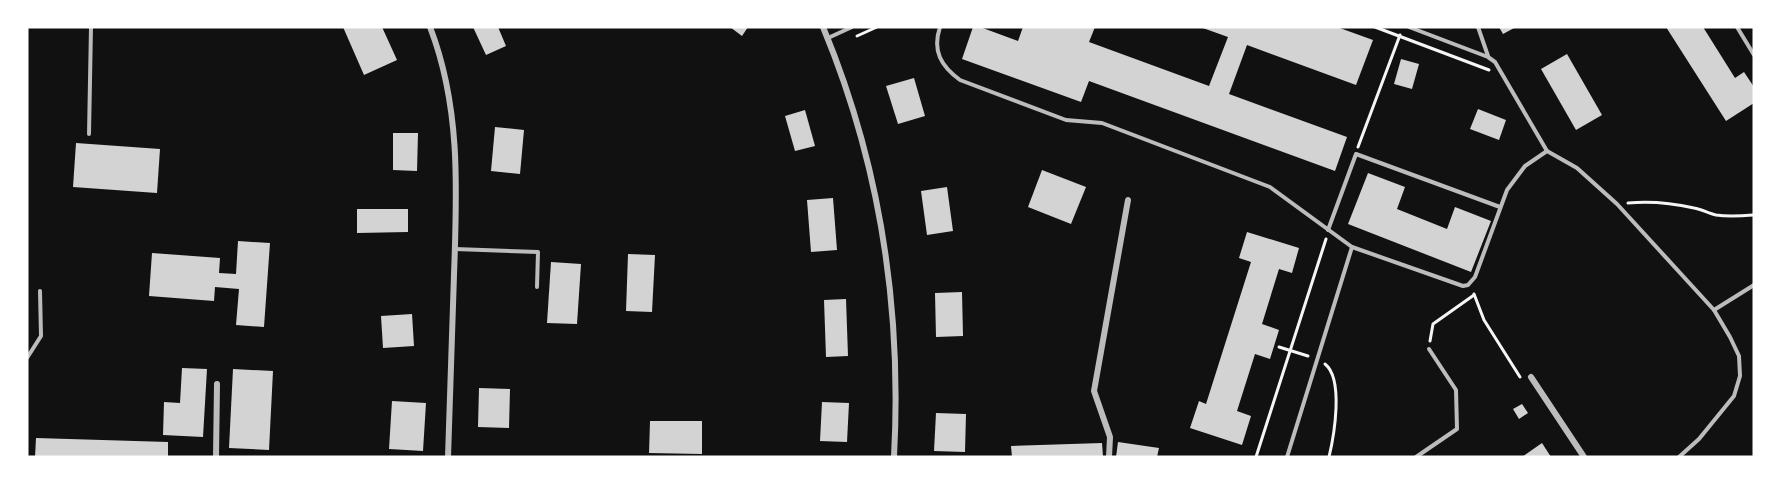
<svg xmlns="http://www.w3.org/2000/svg" width="1781" height="484" viewBox="0 0 1781 484" font-family="'DejaVu Sans',sans-serif">
<style>
.building{fill:#d3d3d3}
.lines{fill:none;stroke-linecap:round;stroke-linejoin:round}
.path{stroke:#f5f5f5;stroke-width:3}
.service{stroke:#bcbcbc;stroke-width:4}
.minor{stroke:#bcbcbc;stroke-width:6}
</style>
<rect width="100%" height="100%" fill="#111"/>
<!-- building -->
<g class="building">
<path d="M343 27H382L397 60 364 75Z"/>
<path d="M473 27H498L506 46 486 55Z"/>
<path d="M730 27H748L742 36Z"/>
<path d="M973 27H980L1018 41 1023 27H1095L1089 42 1209 86 1228 37 1200 27H1337L1373 40 1356 85 1247 45 1229 94 1347 137 1335 171 1089 81 1081 102 962 59Z"/>
<path d="M1499 27H1516L1503 34Z"/>
<path d="M1666 27H1703L1735 78 1744 72 1754 87V103L1726 121Z"/>
<path d="M1567 54 1602 115 1576 130 1541 69Z"/>
<path d="M1401 59 1419 64 1412 89 1394 84Z"/>
<path d="M914 78 925 116 898 124 886 86Z"/>
<path d="M1478 109 1506 120 1499 140 1470 129Z"/>
<path d="M805 110 815 146 795 151 785 116Z"/>
<path d="M495 127 524 130 520 174 491 171Z"/>
<path d="M393 133H418L417 171 393 170Z"/>
<path d="M76 143 160 149 157 193 73 187Z"/>
<path d="M1042 170 1086 187 1071 224 1028 207Z"/>
<path d="M1368 173 1405 187 1397 209 1447 229 1455 207 1491 221 1471 272 1348 224Z"/>
<path d="M947 187 953 231 927 235 921 191Z"/>
<path d="M833 198 837 250 811 252 807 200Z"/>
<path d="M357 209H408V232L357 233Z"/>
<path d="M1247 232 1299 248 1292 273 1279 269 1262 324 1279 330 1270 359 1255 354 1237 411 1251 416 1242 445 1190 428 1199 401 1206 404 1251 262 1239 258Z"/>
<path d="M238 241 270 243 264 327 236 325 239 289 215 287 214 301 149 296 152 253 220 258 219 273 236 274Z"/>
<path d="M628 254 655 255 652 312 626 311Z"/>
<path d="M551 262 581 264 577 324 547 323Z"/>
<path d="M962 292 963 336 936 337 935 293Z"/>
<path d="M846 299 848 356 826 357 824 300Z"/>
<path d="M412 314 414 346 383 348 381 316Z"/>
<path d="M182 368 207 369 203 437 163 435 164 402 180 403Z"/>
<path d="M233 369 273 371 269 450 229 448Z"/>
<path d="M479 388 510 389 509 428 478 427Z"/>
<path d="M392 401 426 403 423 451 389 449Z"/>
<path d="M822 402 849 403 847 442 820 441Z"/>
<path d="M1522 404 1528 413 1519 419 1513 409Z"/>
<path d="M936 413 966 414 965 452 934 451Z"/>
<path d="M650 421H702V454L649 453Z"/>
<path d="M36 438 168 442V457H35Z"/>
<path d="M1118 442 1159 448 1157 457H1116Z"/>
<path d="M1102 443 1103 457H1012L1011 446Z"/>
<path d="M1542 443 1551 457H1522Z"/>
</g>
<g class="lines">
<!-- path -->
<g class="path">
<path d="M1375 27 1489 70"/>
<path d="M857 36 877 27"/>
<path d="M1358 147 1400 35"/>
<path d="M1628 203C1649 201 1672 203 1694 208 1701 209 1708 213 1716 215 1729 217 1741 216 1754 215"/>
<path d="M1474 294 1484 320 1520 377"/>
<path d="M1430 341 1433 324 1474 295"/>
<path d="M1279 347 1308 356"/>
<path d="M1325 364C1344 379 1334 436 1329 457"/>
<path d="M1256 457 1326 239"/>
</g>
<!-- service -->
<g class="service">
<path d="M940 27C932 51 941 66 960 80L1066 120 1102 123 1270 187 1352 247 1287 457"/>
<path d="M1409 27 1488 57 1495 62 1547 151"/>
<path d="M1478 27 1488 56"/>
<path d="M1737 27 1754 55"/>
<path d="M828 38 852 27"/>
<path d="M89 134 91 27"/>
<path d="M1328 230 1356 154 1500 207"/>
<path d="M1352 247 1463 286 1468 285 1475 277 1507 190 1525 166 1547 151 1577 168 1617 204 1714 310 1730 337 1739 356 1740 376 1734 396 1699 439 1679 457"/>
<path d="M455 249 538 252 537 287"/>
<path d="M1714 310 1754 285"/>
<path d="M27 358 41 336 40 291"/>
<path d="M1416 457 1457 429 1456 390 1429 349"/>
</g>
<!-- minor -->
<g class="minor">
<path d="M430 27C461 107 457 191 454 275 452 335 450 396 448 457"/>
<path d="M823 27C880 164 902 309 894 457"/>
<path d="M1531 377 1584 457"/>
<path d="M216 457 217 384"/>
<path d="M1109 457 1110 437 1094 391 1128 200"/>
</g>
</g>
<!-- border -->
<rect width="1781" height="484" fill="none" stroke="#ffffff" stroke-width="57"/>
</svg>
